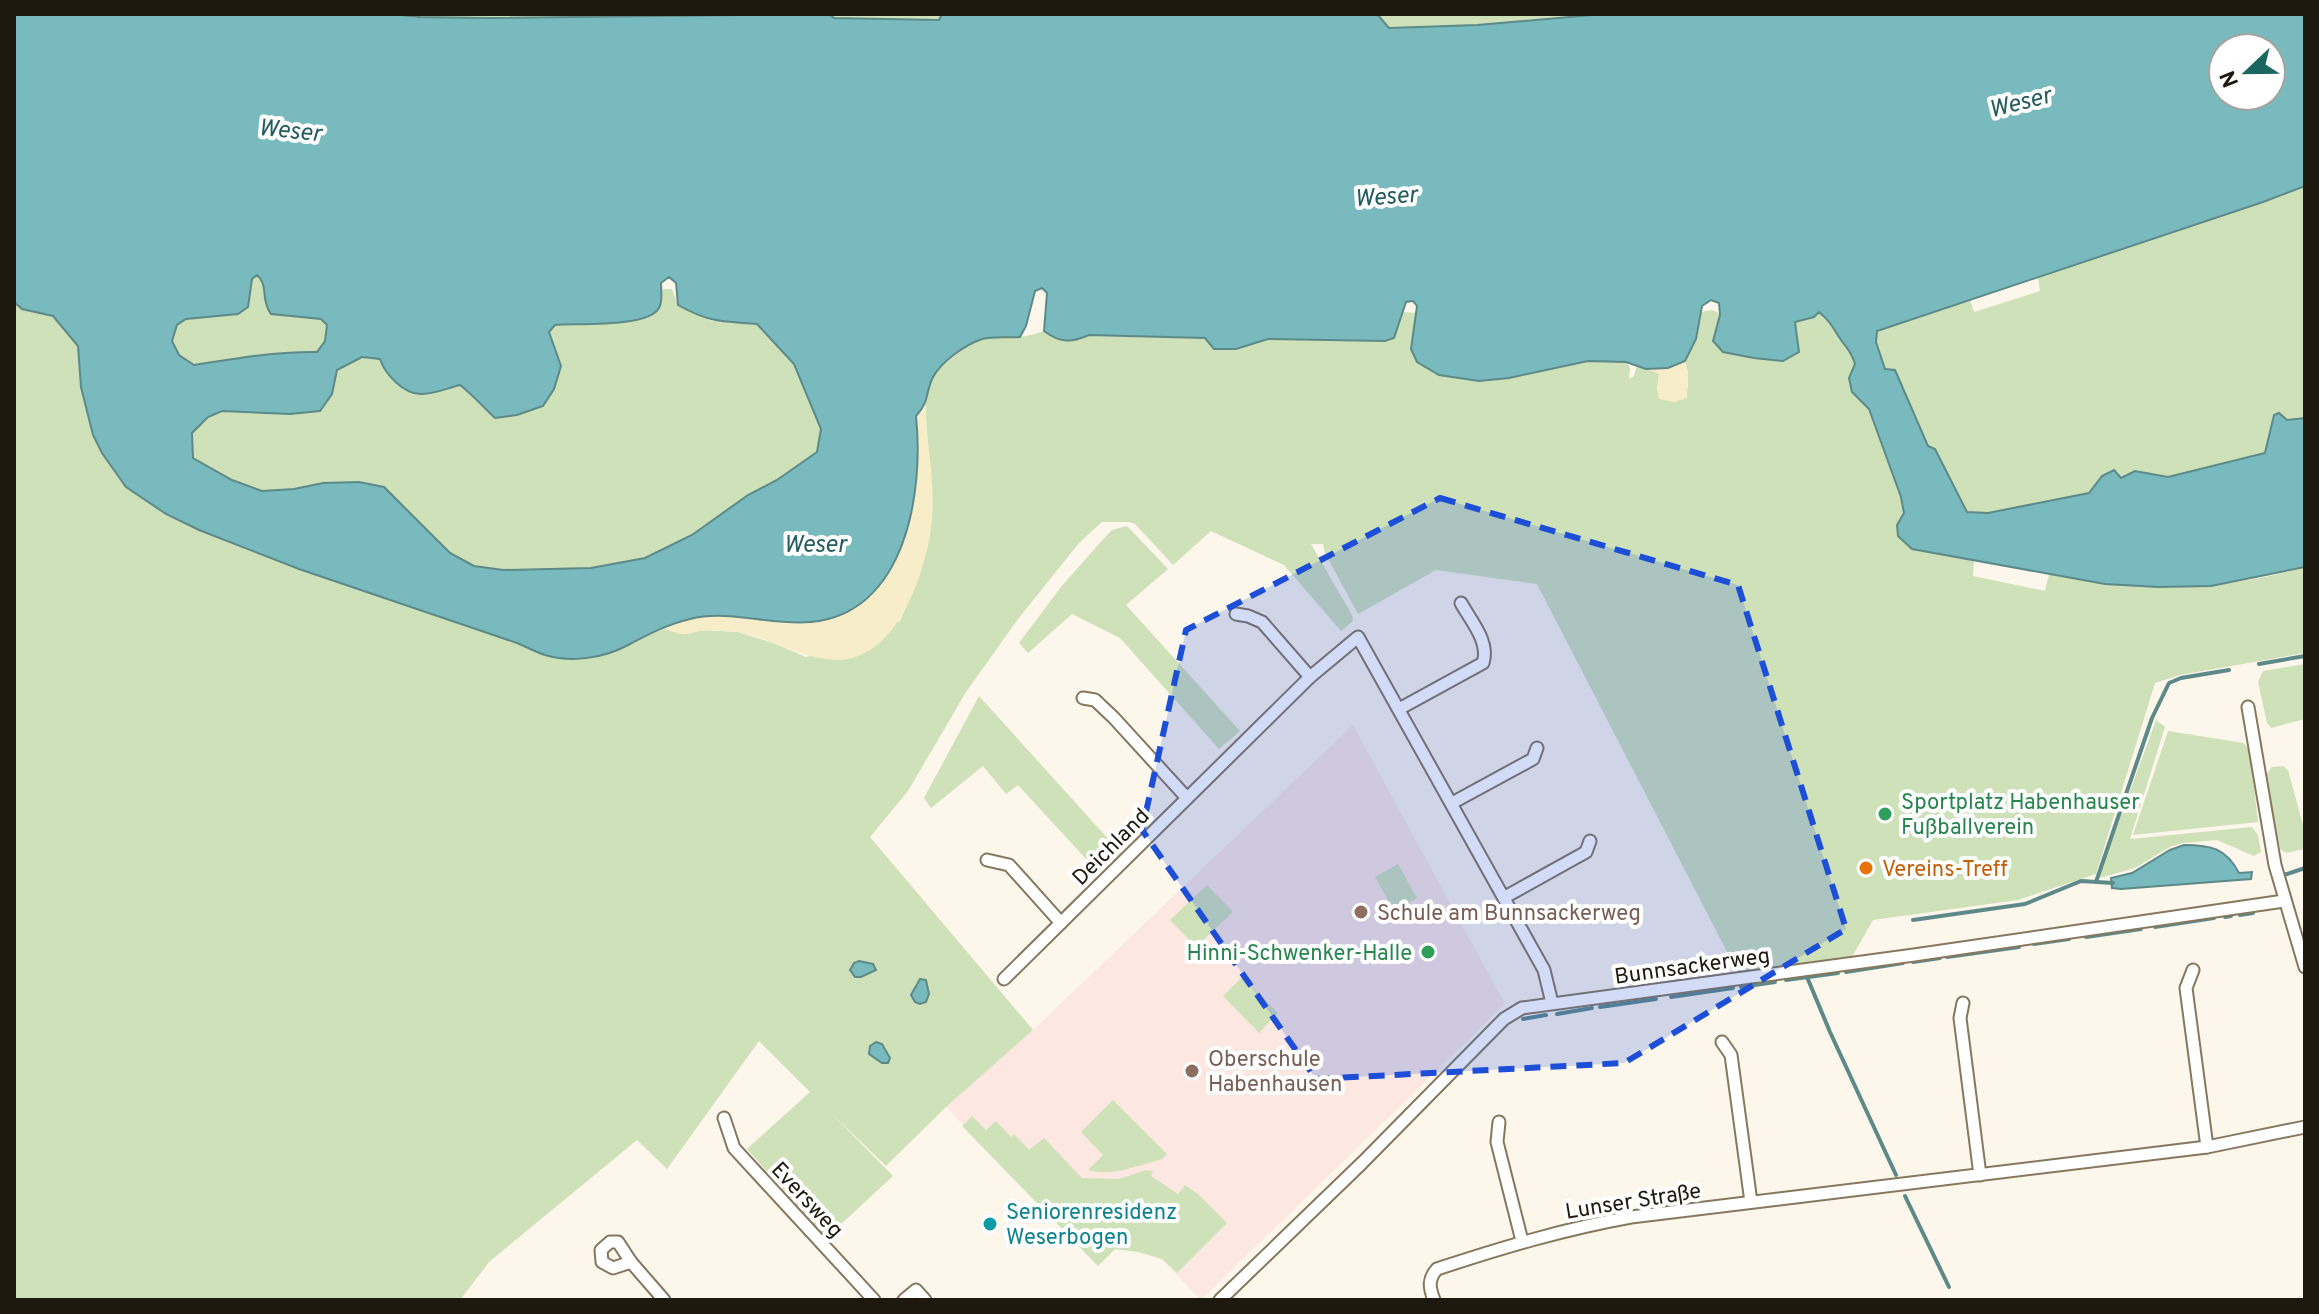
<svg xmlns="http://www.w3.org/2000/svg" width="2319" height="1314" viewBox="0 0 2319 1314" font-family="Overpass,sans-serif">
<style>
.education{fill:#fce8e1}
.green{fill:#cfe1b9}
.sand{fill:#f7edc8}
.water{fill:#78babd;stroke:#5d8a89;stroke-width:2;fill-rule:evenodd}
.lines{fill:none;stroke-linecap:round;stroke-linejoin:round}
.stream{stroke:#5d8a89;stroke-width:4}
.street-casing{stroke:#86775f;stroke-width:15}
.street{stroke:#fff;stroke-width:11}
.marked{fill:#1d4ed8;fill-opacity:0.2;stroke:#1d4ed8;stroke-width:6;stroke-dasharray:16 10;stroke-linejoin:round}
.leisure-dot{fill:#2e9e5b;stroke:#fff;stroke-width:3}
.food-dot{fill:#e8710a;stroke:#fff;stroke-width:3}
.education-dot{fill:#8d6e63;stroke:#fff;stroke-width:3}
.culture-dot{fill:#0f9aa8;stroke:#fff;stroke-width:3}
.labels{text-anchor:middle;stroke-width:8;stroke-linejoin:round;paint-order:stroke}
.leisure-label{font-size:22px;fill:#27864d;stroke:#fff;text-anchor:start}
.street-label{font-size:22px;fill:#1e190f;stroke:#fff}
.food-label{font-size:22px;fill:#c56008;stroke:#fff;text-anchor:start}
.education-label{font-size:22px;fill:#785e54;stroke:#fff;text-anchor:start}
.culture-label{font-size:22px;fill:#0d838f;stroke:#fff;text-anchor:start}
.water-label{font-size:24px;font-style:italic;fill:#245c5f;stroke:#fff}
</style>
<rect width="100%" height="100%" fill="#fdf6eb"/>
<!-- education -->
<path class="education" d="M1353 725 1505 1004 1201 1300 1162 1259 1138 1252 1115 1249 1098 1266 946 1107 1033 1030Z"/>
<!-- green -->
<g class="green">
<path d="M391 14H700L490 18 420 17Z"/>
<path d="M829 14H942V16L939 20 833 18Z"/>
<path d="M1377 14H1604L1477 25 1389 28Z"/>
<path d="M2305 186V418L2287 420 2269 434 2265 453 2167 477 2135 471 2089 493 1988 513 1966 512 1929 446 1895 370H1885L1876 342 1877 331 1970 300 1974 312 2040 291 2038 277 2263 202Z"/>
<path d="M257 275C269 285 260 299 271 314L321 319 328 325 325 341 317 352C276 350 234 359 194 365L179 355 172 341 177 325 186 319 238 314 248 307 252 278Z"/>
<path d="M663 289H672L678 305 712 321 757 324 794 364 821 429 817 452 777 480 748 495 692 535 645 558 591 568 503 570 474 566 450 553 384 487 323 483 294 489 262 491 232 480 193 458 192 433 208 417 222 411 251 412 332 394 337 370 362 357 380 359 420 395 460 385 470 392 479 404 561 366 549 332 555 324C576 324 625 326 643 319 655 314 661 301 663 289Z"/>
<path d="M14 302 22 309 53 316 78 346 81 387 93 435 102 453 126 487 166 514 199 530 299 569 517 643 546 656 574 659 627 646 642 637 665 629 683 634 704 630 738 632 773 643 806 657 900 621C915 587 930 553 932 516 935 476 913 409 934 375 939 367 949 360 957 354 964 349 975 341 983 339 995 335 1009 339 1020 337 1028 336 1037 333 1044 331 1060 343 1071 343 1089 335L1205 338 1214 349H1236L1268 339 1385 341 1394 338 1403 312 1416 313 1411 349 1479 381 1509 378 1588 361 1626 362 1630 368 1629 379 1634 376 1637 365 1653 370 1659 374 1657 389 1688 388V372L1685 361 1696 339 1701 313C1708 309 1715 309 1720 315L1713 341 1723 352 1754 358 1795 322 1814 317 1818 312C1832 323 1831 326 1841 340 1848 350 1851 351 1855 364L1849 378 1852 392 1867 406 1901 497 1904 513 1897 525 1912 549 1974 561 1973 576 2045 591 2049 574C2138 590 2216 593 2305 567V653L2180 675 2155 683 2096 874 2018 900 1873 920 1852 957 1738 973 1537 584 1436 570 1358 614 1325 553 1323 544H1311L1352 615 1353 621 1341 631 1284 565 1211 531 1173 565 1135 524 1130 522H1102L1079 543 1018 619 966 692 908 791 870 837 1033 1030 946 1107 886 1166 831 1113 893 1176 826 1238 747 1149 810 1092 759 1041 667 1169 637 1140 489 1262 460 1300H14Z"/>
<path d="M1127 526 1168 569 1126 605 1240 731 1219 749 1120 638 1072 614 1028 653 1019 643 1061 587 1098 545 1112 530Z"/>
<path d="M2305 664V719L2271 728 2267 723 2258 682 2263 671Z"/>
<path d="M979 696 1121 853 1099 873 1018 785 1006 794 983 766 931 808 924 798Z"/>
<path d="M2156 720 2165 727 2130 839 2252 827 2258 835 2261 852 2254 856 2217 840 2183 843 2170 847 2135 868 2100 878 2102 868Z"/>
<path d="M2168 731 2244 743 2250 752 2258 822 2133 835Z"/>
<path d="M2283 766 2288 770 2305 832 2304 849 2286 853 2280 849 2265 776 2272 767Z"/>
<path d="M1398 864 1417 898 1394 911 1375 877Z"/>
<path d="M1207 885 1233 912 1196 947 1170 920Z"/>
<path d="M1242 977 1278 1013 1259 1033 1223 996Z"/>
<path d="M1113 1100 1167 1154 1162 1159C1139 1165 1113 1177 1088 1170L1103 1155 1081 1132Z"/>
<path d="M972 1116 986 1130 996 1121 1011 1137 1014 1134 1029 1150 1044 1138 1082 1178 1119 1179 1146 1170 1153 1171 1151 1176 1178 1194 1185 1185 1198 1194 1227 1223 1177 1273 1162 1259 1138 1252 1115 1249 1098 1266 962 1126Z"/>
</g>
<!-- sand -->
<g class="sand">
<path d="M1685 361 1688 372 1687 398 1674 402 1659 399 1657 389 1659 374 1646 369 1668 368Z"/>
<path d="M926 406C926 442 935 479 932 515 929 566 899 661 836 660 800 659 771 638 737 632 726 631 711 629 700 631 695 632 688 635 682 634 677 634 670 630 665 629L690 618 727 616 781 623 916 498 918 435 916 416Z"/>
</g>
<!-- water -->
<g class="water">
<path d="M14 14H391L420 17 490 18 829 14 834 18 939 20 942 14H1377L1389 28 1477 25 1604 14H2305V186L2263 202 1877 331 1876 342 1885 369 1895 370 1928 446 1935 449 1967 512 1988 513 2089 493 2102 476 2114 470 2121 478 2135 471 2168 477 2265 453 2274 415 2279 413 2287 420 2305 418V567L2211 586 2158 587 2105 584 1912 549 1898 536 1897 525 1904 513 1901 497 1869 409 1852 392 1849 378 1855 364C1851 351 1848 350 1841 340 1832 327 1832 323 1819 312L1814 317 1795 322 1799 352 1783 361 1754 358 1723 352 1713 341 1720 315 1719 303 1711 300 1702 306 1696 339 1685 361 1668 368 1646 369 1626 362 1588 361 1509 378 1479 381 1439 375 1417 362 1411 349 1417 306 1413 301 1406 302 1394 338 1385 341 1268 339 1236 349H1214L1205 338 1089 335C1071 343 1060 343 1044 331L1047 293 1042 288 1035 291 1026 326 1020 337C1008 338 993 336 982 339 965 345 942 361 933 377 925 393 930 401 916 416 924 492 906 613 811 622 771 626 730 609 690 619 668 624 647 635 628 645 604 658 572 663 545 655 536 652 526 647 517 643L299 569 199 530 166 514 126 487 102 453 93 435 81 387 78 346 53 316 22 309 14 302ZM2271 48V96H2223V48ZM257 275C269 285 260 299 271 314L321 319 327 325 325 341 317 352C276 351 235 359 194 365L179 355 172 341 177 325 186 319 238 314 248 307 252 279ZM669 277 676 283 678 305C710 323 722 321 757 324L794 364 821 429 817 452 777 480 748 495 692 535 645 558 591 568 503 570 474 566 450 553 384 487 359 482 323 483 294 489 262 491 232 480 193 458 192 433 208 417 222 411 290 414 320 411 332 394 337 370 362 357 380 359C385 374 404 395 422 394 434 394 448 388 460 385 473 395 483 407 495 418L517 415 543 406 554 389 561 366 549 332 555 325C577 323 648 328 659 308 663 301 661 291 661 283Z"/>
<path d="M2184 845C2211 845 2226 848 2239 873L2252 872 2251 879 2121 889 2112 888 2111 878 2132 873 2170 850Z"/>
<path d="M859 961 873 964 876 970 861 977H855L850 970 854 963Z"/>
<path d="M920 979 926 980 929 994 926 1002 920 1004 915 1002 911 995Z"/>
<path d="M876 1042 882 1044 890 1058 888 1063H882L869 1054 870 1046Z"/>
</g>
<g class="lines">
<!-- stream -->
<g class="stream">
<path d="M2259 664 2305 656"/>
<path d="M2284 875 2305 868"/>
<path d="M2096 882 2152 718 2169 683 2181 678 2229 670"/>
<path d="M2240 915 2253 913"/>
<path d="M2225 917 2231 916"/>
<path d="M1913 920 2025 904 2081 881 2113 883"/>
<path d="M2155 927 2214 918"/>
<path d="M2086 937 2141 929"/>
<path d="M2034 944 2069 939"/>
<path d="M1947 957 2019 947"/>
<path d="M1913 962 1940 958"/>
<path d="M1846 972 1903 963"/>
<path d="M1807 977 1830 1032 1896 1175"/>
<path d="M1786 980 1838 973"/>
<path d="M1741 987 1775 982"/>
<path d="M1671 997 1733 988"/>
<path d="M1600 1007 1656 999"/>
<path d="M1557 1014 1592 1008"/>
<path d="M1523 1019 1546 1015"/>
<path d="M1905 1196 1949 1287"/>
</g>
<!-- street casing -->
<g class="street-casing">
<g id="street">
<path d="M1236 614 1248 616 1262 622 1310 677"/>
<path d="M1083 698 1095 700 1114 718 1187 798"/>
<path d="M2248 707 2275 865 2305 967"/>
<path d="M1399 709 1483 663C1490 642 1471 621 1461 603"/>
<path d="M1452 803 1533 759 1537 748"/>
<path d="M987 860 1009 865 1061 923"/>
<path d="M1505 897 1586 852 1590 841"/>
<path d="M2193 970 2186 988 2207 1147"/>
<path d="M1004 979 1310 677 1358 637 1544 970 1552 1003"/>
<path d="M1963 1003 1960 1018 1980 1175"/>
<path d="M1722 1042 1731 1055 1751 1202"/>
<path d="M724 1118 734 1148 874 1300"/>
<path d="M1499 1122 1497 1142 1522 1241"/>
<path d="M610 1242H618L631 1262 613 1268 602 1262 601 1250Z"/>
<path d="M631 1262 664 1300"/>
<path d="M904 1300 916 1290 925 1300"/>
<path d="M1220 1300 1362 1163 1504 1019 1522 1008 1914 955 2284 901"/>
<path d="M1434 1300C1429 1287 1428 1279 1437 1269 1501 1248 1564 1229 1631 1217L2207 1147 2305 1127"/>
</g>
</g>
<!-- street -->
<use href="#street" class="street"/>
</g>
<!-- marked area -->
<path class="marked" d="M1440 498 1738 585 1846 929 1624 1063 1316 1079 1142 830 1186 630Z"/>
<!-- markers -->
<g class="leisure-dot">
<circle cx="1885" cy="814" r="8"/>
<circle cx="1428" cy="952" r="8"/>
</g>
<circle class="food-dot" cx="1866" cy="868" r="8"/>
<g class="education-dot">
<circle cx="1361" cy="912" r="8"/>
<circle cx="1192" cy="1071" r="8"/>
</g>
<circle class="culture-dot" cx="990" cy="1224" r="8"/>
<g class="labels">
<!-- leisure labels -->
<g class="leisure-label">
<text x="1901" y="809">Sportplatz Habenhauser<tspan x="1901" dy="25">Fußballverein</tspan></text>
<text x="1412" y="960" text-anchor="end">Hinni-Schwenker-Halle</text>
</g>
<!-- street labels -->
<g class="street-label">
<text transform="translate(1110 846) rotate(-45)" y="8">Deichland</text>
<text transform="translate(1692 965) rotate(-8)" y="8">Bunnsackerweg</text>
<text transform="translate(808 1199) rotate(47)" y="8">Eversweg</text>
<text transform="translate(1633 1200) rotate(-9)" y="8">Lunser Straße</text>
</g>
<!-- food labels -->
<g class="food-label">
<text x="1882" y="876">Vereins-Treff</text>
</g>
<!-- education labels -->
<g class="education-label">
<text x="1377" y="920">Schule am Bunnsackerweg</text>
<text x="1208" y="1066">Oberschule<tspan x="1208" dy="25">Habenhausen</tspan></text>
</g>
<!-- culture labels -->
<g class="culture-label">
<text x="1006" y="1219">Seniorenresidenz<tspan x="1006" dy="25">Weserbogen</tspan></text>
</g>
<!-- water labels -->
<g class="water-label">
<text transform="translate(2020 102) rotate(-14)" y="8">Weser</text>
<text transform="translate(290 130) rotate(6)" y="8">Weser</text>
<text transform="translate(1386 196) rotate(-4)" y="8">Weser</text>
<text x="815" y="552">Weser</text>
</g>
</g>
<!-- border -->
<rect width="2319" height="1314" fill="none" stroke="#1e190f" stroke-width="32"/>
<!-- north arrow -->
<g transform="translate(2247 72) rotate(248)"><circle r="38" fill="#ffffff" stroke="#a5a39f" stroke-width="2"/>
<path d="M0-6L14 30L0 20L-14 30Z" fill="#1b6760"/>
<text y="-12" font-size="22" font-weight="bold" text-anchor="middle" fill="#1e190f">N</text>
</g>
</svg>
